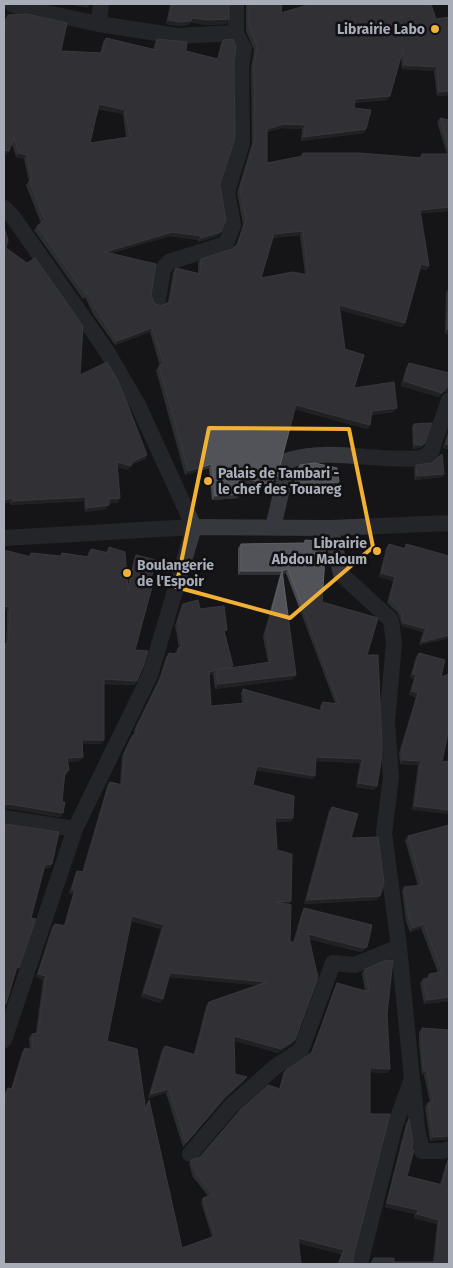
<svg xmlns="http://www.w3.org/2000/svg" width="453" height="1268" viewBox="0 0 453 1268" font-family="'Fira Sans',sans-serif">
<style>
.lines{fill:none;stroke-linecap:round;stroke-linejoin:round}
.minor{stroke:#37383d;stroke-width:16}
.wall{fill:#47494d;fill-rule:evenodd}
.shaded-wall{fill:#2f3033}
.building{fill:#525359;stroke:#5f6168;fill-rule:evenodd}
.marked{fill:none;stroke:#f2b134;stroke-width:4;stroke-linejoin:round}
.poi-dot{fill:#f2b134;stroke:#111113;stroke-width:2}
.labels{text-anchor:middle;stroke-width:5;stroke-linejoin:round;paint-order:stroke}
.poi-label{font-size:14px;font-weight:bold;fill:#a8adb8;stroke:#111113;text-anchor:end}
</style>
<rect width="100%" height="100%" fill="#161618"/>
<g class="lines">
<!-- minor -->
<g class="minor">
<path d="M12 4 23 8 99 24 177 36 236 33"/>
<path d="M99 24 101 4"/>
<path d="M4 208 13 217 106 350 138 405 194 527 150 675 75 829 4 1040"/>
<path d="M158 300 163 269 169 262 226 244 233 225 227 192 242 143 241 67 244 49 236 33V4"/>
<path d="M273 527 289 460C334 447 378 463 423 458L431 452 449 400"/>
<path d="M331 528 341 574 391 620 394 643 387 722 391 777 384 833 399 947 412 1079 395 1125 360 1264"/>
<path d="M4 538 194 527 331 528 449 523"/>
<path d="M4 818 75 829"/>
<path d="M413 1084 417 1128 422 1151H443L449 1149"/>
<path d="M190 1154 231 1106 275 1067 301 1050 333 963 355 965 399 947"/>
</g>
</g>
<!-- wall -->
<g class="wall">
<path d="M170 4H229L226 24 205 25 191 22 188 25 178 26 166 24Z"/>
<path d="M246 4H282L281 13 436 19 449 17V95L437 96 434 71 402 69 401 57 390 96 387 100 354 103V108L366 129 364 133 301 141 302 129 281 128 267 132V163L300 157 303 153 419 158 422 154H447L437 122 440 118 449 120V211L420 213 429 266 426 270 420 269 405 323 402 327 340 310 345 349 354 388 394 412 371 415 370 425 367 429 295 409 277 477 274 481 272 480 271 485 268 489 241 482 238 498 212 500 209 468 185 475 156 370 160 366 150 332 115 345 93 314 85 297 83 299 34 230 37 226 41 223 26 185 29 181 24 159 16 157 12 144 9 151 6 155H4V24L5 19 8 15 61 51 100 53 103 42 106 38 153 49 155 43 157 39 186 51 217 59 221 44 223 40 234 63 220 185 218 236 198 242V240L170 236 111 253 151 295 154 303 160 306 168 302 173 272 176 268 198 273V263L201 259 232 249 236 246 243 224 237 193 252 143 251 68 254 50 246 31ZM98 109 123 114 126 137 90 143ZM300 235 305 274 261 278 273 238Z"/>
<path d="M4 227 6 248 80 375 147 455 145 459 131 465 128 470 118 467V503H109L106 509 85 512 84 501 10 505V502L4 503Z"/>
<path d="M449 288V335L445 333 446 293Z"/>
<path d="M409 363 449 391 443 392 439 397 401 386 406 368Z"/>
<path d="M414 424 423 446 419 448 413 449 412 427Z"/>
<path d="M449 430V449L443 448Z"/>
<path d="M300 465 339 482 337 485 326 486 323 492 309 488 308 490 293 486 297 468Z"/>
<path d="M416 465 444 474 442 477 415 480 414 469Z"/>
<path d="M305 540 322 602 367 655 374 790 356 787 360 763 315 761V776L312 779 256 770 253 785 293 818 290 822H275L277 850 291 901 288 905 290 942H293L302 912 304 908 364 950 361 952 309 939 293 1043 278 1053 234 1040 235 1074 244 1081 223 1100 183 1147 166 1093 148 1098 162 1050 165 1046 194 1054 206 1006 209 1002 258 985 169 977 160 1003 141 997 161 929 131 921 107 1041 145 1108 146 1104 149 1100 182 1248 212 1237 201 1202 203 1198 208 1196 193 1177 189 1164 191 1160 200 1157 279 1089 283 1073 286 1070 311 1053 335 987 337 983 365 991 362 973 365 969 387 1014 390 1069 387 1073 370 1072 353 1258 354 1264H338L341 1254 298 1243 4 1264V1096L5 1092 8 1088 11 1089 22 1052 25 1048 30 1049 29 1038 32 1034 36 1033 43 980 36 977 52 927 55 924 64 925 73 894H69L75 875 77 871 82 872 107 787 110 782 120 784 122 756 130 739 133 735H134V730L159 679 166 657 169 653H176L175 652 179 648 175 626 181 607 183 604 200 609 225 633 232 668 268 662 263 637 280 575H238V548L241 544 304 543ZM286 573 335 703 323 702 320 706V711L243 689 241 693 242 703 211 706 209 675 213 674 215 689 293 679 283 574Z"/>
<path d="M389 544 404 548 406 544 449 638 419 645 423 632 402 626 398 613 387 603 393 581 379 577 386 548Z"/>
<path d="M109 547 128 584 134 559 136 555 150 582 135 650 137 681 134 685 104 684 101 744H82L80 761 68 762 69 770 66 775H65L60 817 6 808V644L7 611 29 556 31 553 60 556 62 553 87 557 88 553 91 549 106 552Z"/>
<path d="M419 653 441 677 442 762 449 761 412 810 418 765 400 764 399 753 416 697 409 695 414 679 410 678 416 657Z"/>
<path d="M332 807 377 900 304 904 329 811Z"/>
<path d="M449 825V1001L424 1004 420 983 423 979H426L429 974 438 973 421 928 410 932 406 922 402 891 404 887 418 886 405 840 408 836Z"/>
<path d="M422 1028 449 1139 430 1141 425 1107 428 1103H430L424 1075H422L419 1046V1032Z"/>
<path d="M409 1119 407 1176 440 1184 446 1164 448 1160 449 1264H370L374 1258 394 1262H433L437 1224 414 1218 415 1214 385 1207 406 1123Z"/>
</g>
<!-- shaded-wall -->
<g class="shaded-wall">
<path d="M74 4H90L87 8 73 5Z"/>
<path d="M192 18 229 19 226 24 205 25 191 22 188 25 178 26 166 24 169 20Z"/>
<path d="M405 65 437 67 434 71 402 69Z"/>
<path d="M449 91V95L437 96 439 92Z"/>
<path d="M390 96 387 100 352 103 355 99Z"/>
<path d="M99 104 125 110 123 114 97 108Z"/>
<path d="M284 124 305 125 302 129 281 128 264 133 267 129Z"/>
<path d="M366 129 364 133 301 141 304 137Z"/>
<path d="M4 150 9 151 6 155H4Z"/>
<path d="M19 153 27 155 24 159 16 157Z"/>
<path d="M449 207V211L417 214 420 210Z"/>
<path d="M303 231 300 235 271 238 274 234Z"/>
<path d="M172 232 201 236 198 240 170 236 102 256 105 252Z"/>
<path d="M221 232 218 236 198 242 201 238Z"/>
<path d="M421 264 429 266 426 270 419 268Z"/>
<path d="M339 305 405 323 402 327 336 309Z"/>
<path d="M152 328 150 332 115 345 117 341Z"/>
<path d="M447 329 449 330V335L445 333Z"/>
<path d="M404 381 442 393 439 397 401 386Z"/>
<path d="M449 387V391L443 392 446 388Z"/>
<path d="M296 405 370 425 367 429 293 409Z"/>
<path d="M397 408 394 412 369 415 372 411Z"/>
<path d="M425 443 419 448 413 449 415 445Z"/>
<path d="M446 444 449 445V449L443 448Z"/>
<path d="M147 455 145 459 130 465 131 466 128 470 115 466 117 462H132Z"/>
<path d="M212 464 209 468 185 475 188 471Z"/>
<path d="M444 474 442 477 415 480 417 476Z"/>
<path d="M274 476 277 477 274 481 271 480Z"/>
<path d="M240 477 271 485 268 489 237 481Z"/>
<path d="M339 482 337 485 324 486 327 483Z"/>
<path d="M295 483 311 484 325 488 323 492 309 488 308 490 293 486Z"/>
<path d="M241 494 238 498 212 500 215 496Z"/>
<path d="M86 497 84 501 10 505 13 501Z"/>
<path d="M13 498 10 502 4 503V500Z"/>
<path d="M120 498 118 503 106 504 109 499Z"/>
<path d="M109 505 106 509 85 512 87 508Z"/>
<path d="M288 569 286 573 281 574 282 571 280 575H238L241 571Z"/>
<path d="M381 573 395 577 393 581 379 577Z"/>
<path d="M4 606 10 607 7 611 4 610Z"/>
<path d="M404 623 426 629 423 632 402 626Z"/>
<path d="M449 635V638L419 645 422 642Z"/>
<path d="M216 670 213 674 206 676 209 672Z"/>
<path d="M413 674 416 675 414 679 410 678Z"/>
<path d="M296 675 293 679 215 689 218 684Z"/>
<path d="M104 679 137 681 134 685 102 683Z"/>
<path d="M412 691 418 693 416 697 409 695Z"/>
<path d="M82 740H104L101 744H79Z"/>
<path d="M83 757 80 761 64 762 67 758Z"/>
<path d="M316 757 363 759 360 763 313 761Z"/>
<path d="M403 760 421 761 418 765 400 764Z"/>
<path d="M257 766 315 776 312 779 254 770Z"/>
<path d="M358 783 377 786 374 790 356 787Z"/>
<path d="M8 804 63 813 60 817 4 808V805Z"/>
<path d="M415 806 449 810V814L412 810Z"/>
<path d="M275 818H293L290 822H272Z"/>
<path d="M52 864 50 868 42 869 45 865Z"/>
<path d="M72 890H75L73 894H69Z"/>
<path d="M380 896 377 900 304 904 307 900Z"/>
<path d="M291 901 288 905 276 902Z"/>
<path d="M132 916 164 925 161 929 129 920Z"/>
<path d="M424 924 421 928 410 932 413 928Z"/>
<path d="M308 934 367 947 364 950 361 952 305 938Z"/>
<path d="M170 973 267 982 264 986 168 977Z"/>
<path d="M38 974 46 976 43 980 36 977Z"/>
<path d="M144 993 163 999 160 1003 141 997Z"/>
<path d="M449 997V1001L424 1004 427 1000Z"/>
<path d="M234 1036 295 1040 293 1043 278 1053 231 1040Z"/>
<path d="M370 1068 390 1069 387 1073 368 1072Z"/>
<path d="M424 1071H427L424 1075H422Z"/>
<path d="M247 1077 244 1081 223 1100 183 1147 226 1096Z"/>
<path d="M169 1089 166 1093 148 1098 151 1094Z"/>
<path d="M449 1136V1139L430 1141 433 1137Z"/>
<path d="M387 1203 418 1210 415 1214 385 1207Z"/>
<path d="M417 1214 439 1220 437 1224 414 1218Z"/>
<path d="M298 1238 344 1250 341 1254 295 1242Z"/>
</g>
<!-- building -->
<g class="building">
<path d="M172 4H229V19L208 20 192 18 191 21 180 22 169 20Z"/>
<path d="M249 4H282L281 13 311 4H431L436 19 449 17V91L439 92 437 67 405 65 403 49 390 96 355 99 354 108 371 110 366 129 304 137 305 125 284 124 267 129V163L303 156V153H359L422 158V154H449V207L420 210 429 266 421 264 405 323 339 305 345 349 364 355 354 388 394 382 397 408 372 411 370 425 296 405 277 477 274 476 271 485 240 477 241 494 215 496 212 464 188 471 159 366 164 365 152 328 117 341 96 310 86 290V295L37 226 45 220 29 181 32 180 27 155 19 153 14 137 9 151 4 150V28L8 15 27 14 67 23 61 51 102 53 106 38 156 50 157 39 187 42 186 51 218 59 223 40 233 39 236 47 234 63 235 138 220 185 226 220 221 232 201 238V236L172 232 105 252 156 264 151 295 154 303 160 306 168 303 171 298 176 268 200 274 201 259 232 249 238 244 246 220 240 189 255 139 254 64 257 46 249 27ZM99 104 125 110 130 137 90 143ZM303 231 308 275 293 272 261 278 274 234Z"/>
<path d="M440 118 449 120V150Z"/>
<path d="M4 227 8 240 6 248 27 263 35 258 83 326 80 375 107 362 118 381 129 408 147 455 132 462 131 466 117 462 120 498 109 499V505L87 508 86 497 13 501V498L4 500Z"/>
<path d="M449 288V330L447 329Z"/>
<path d="M409 363 449 373V387L446 388 442 393 404 381Z"/>
<path d="M432 423 425 443 422 445H415L414 424Z"/>
<path d="M449 434V445L446 444Z"/>
<path d="M442 454 444 474 417 476 416 465 431 463Z"/>
<path d="M315 463 337 468 339 482 327 483 325 488 311 484 310 486 295 483 300 465Z"/>
<path d="M305 540 326 542 322 602 378 618 367 655H378L382 745 381 762 377 786 358 783 363 759 316 757 315 776 257 766 253 785 294 796 293 818H275L277 850 292 854 291 901 276 902 291 905 290 942H295L304 908 372 925 367 947 363 948 308 934 318 978 295 1040 281 1049 234 1036 235 1074 247 1077 226 1096 186 1143 169 1089 151 1094 165 1046 195 1055 209 1002 267 982 170 973 163 999 144 993 164 925 132 916 107 1041 137 1049 146 1112 149 1100 182 1248 215 1236 203 1198 213 1195 196 1173 191 1160 200 1157 241 1109 268 1085 280 1089 286 1070 310 1054 313 1050 337 983 369 992 365 969 384 961 393 960 387 1014 390 1069 370 1068V1114H390L353 1258 354 1264H339L344 1250 298 1238 301 1264H4V1101L8 1088 12 1089 25 1048 33 1050 32 1034 38 1033 46 976 38 974 55 924 65 926 75 890H72L77 871 84 872 109 783 110 782 122 785 125 752 133 735H136L137 727 162 675 169 653 179 654 178 648 182 647 178 622 183 604 198 600 200 609 224 606 227 630 224 631 233 666 209 672 211 706 246 703 243 689 322 711 323 702 339 704 288 569 281 571H241V544L305 543Z"/>
<path d="M389 544 405 549 406 544 449 556V635L422 642 426 629 404 623 401 610 390 599 395 577 381 573Z"/>
<path d="M109 547 125 552 128 590 136 555 156 560 150 582 153 583 135 650 148 651 143 667 137 681 104 679V740H82L83 757 67 758 69 770 65 771 62 802H65L63 813 8 804 4 805V644H8L10 607 4 606V550L31 557V553L61 556 62 553 89 557 91 549 108 553Z"/>
<path d="M282 571 296 675 218 684 216 670 271 662 266 633Z"/>
<path d="M419 653 445 660 441 677 449 674V728L442 762 449 761V810L415 806 421 761 403 760 402 749 418 693 412 691 416 675 413 674Z"/>
<path d="M332 807 358 814 351 838 378 837 384 883 380 896 307 900Z"/>
<path d="M4 823 5 824 59 832 52 864 45 865 31 918 36 919 19 968 17 967 6 1004H4Z"/>
<path d="M449 825V997L427 1000 423 979 430 978 429 974 442 972 424 924 413 928 409 918 404 887 422 885 408 836Z"/>
<path d="M422 1028 449 1030V1136L433 1137 428 1103 433 1102 427 1071H424L422 1042Z"/>
<path d="M409 1119 413 1142 412 1150H414L407 1176 442 1185 448 1160 449 1161V1264H371L374 1258H394V1262H436L439 1220 417 1214 418 1210 387 1203Z"/>
</g>
<!-- marked area -->
<path d="M0 0H453V1268H0ZM209 428 349 429 373 547 290 618 176 587Z" fill="#161618" fill-opacity=".55" fill-rule="evenodd"/>
<path class="marked" d="M209 428 349 429 373 547 290 618 176 587Z"/>
<!-- markers -->
<g class="poi-dot">
<circle cx="435" cy="29" r="5"/>
<circle cx="208" cy="481" r="5"/>
<circle cx="377" cy="551" r="5"/>
<circle cx="127" cy="573" r="5"/>
</g>
<g class="labels">
<!-- poi labels -->
<g class="poi-label">
<text x="425" y="34">Librairie Labo</text>
<text x="218" y="478" text-anchor="start">Palais de Tambari -<tspan x="218" dy="16">le chef des Touareg</tspan></text>
<text x="367" y="548">Librairie<tspan x="367" dy="16">Abdou Maloum</tspan></text>
<text x="137" y="570" text-anchor="start">Boulangerie<tspan x="137" dy="16">de l'Espoir</tspan></text>
</g>
</g>
<!-- border -->
<rect width="453" height="1268" fill="none" stroke="#a8adb8" stroke-width="10"/>
</svg>
